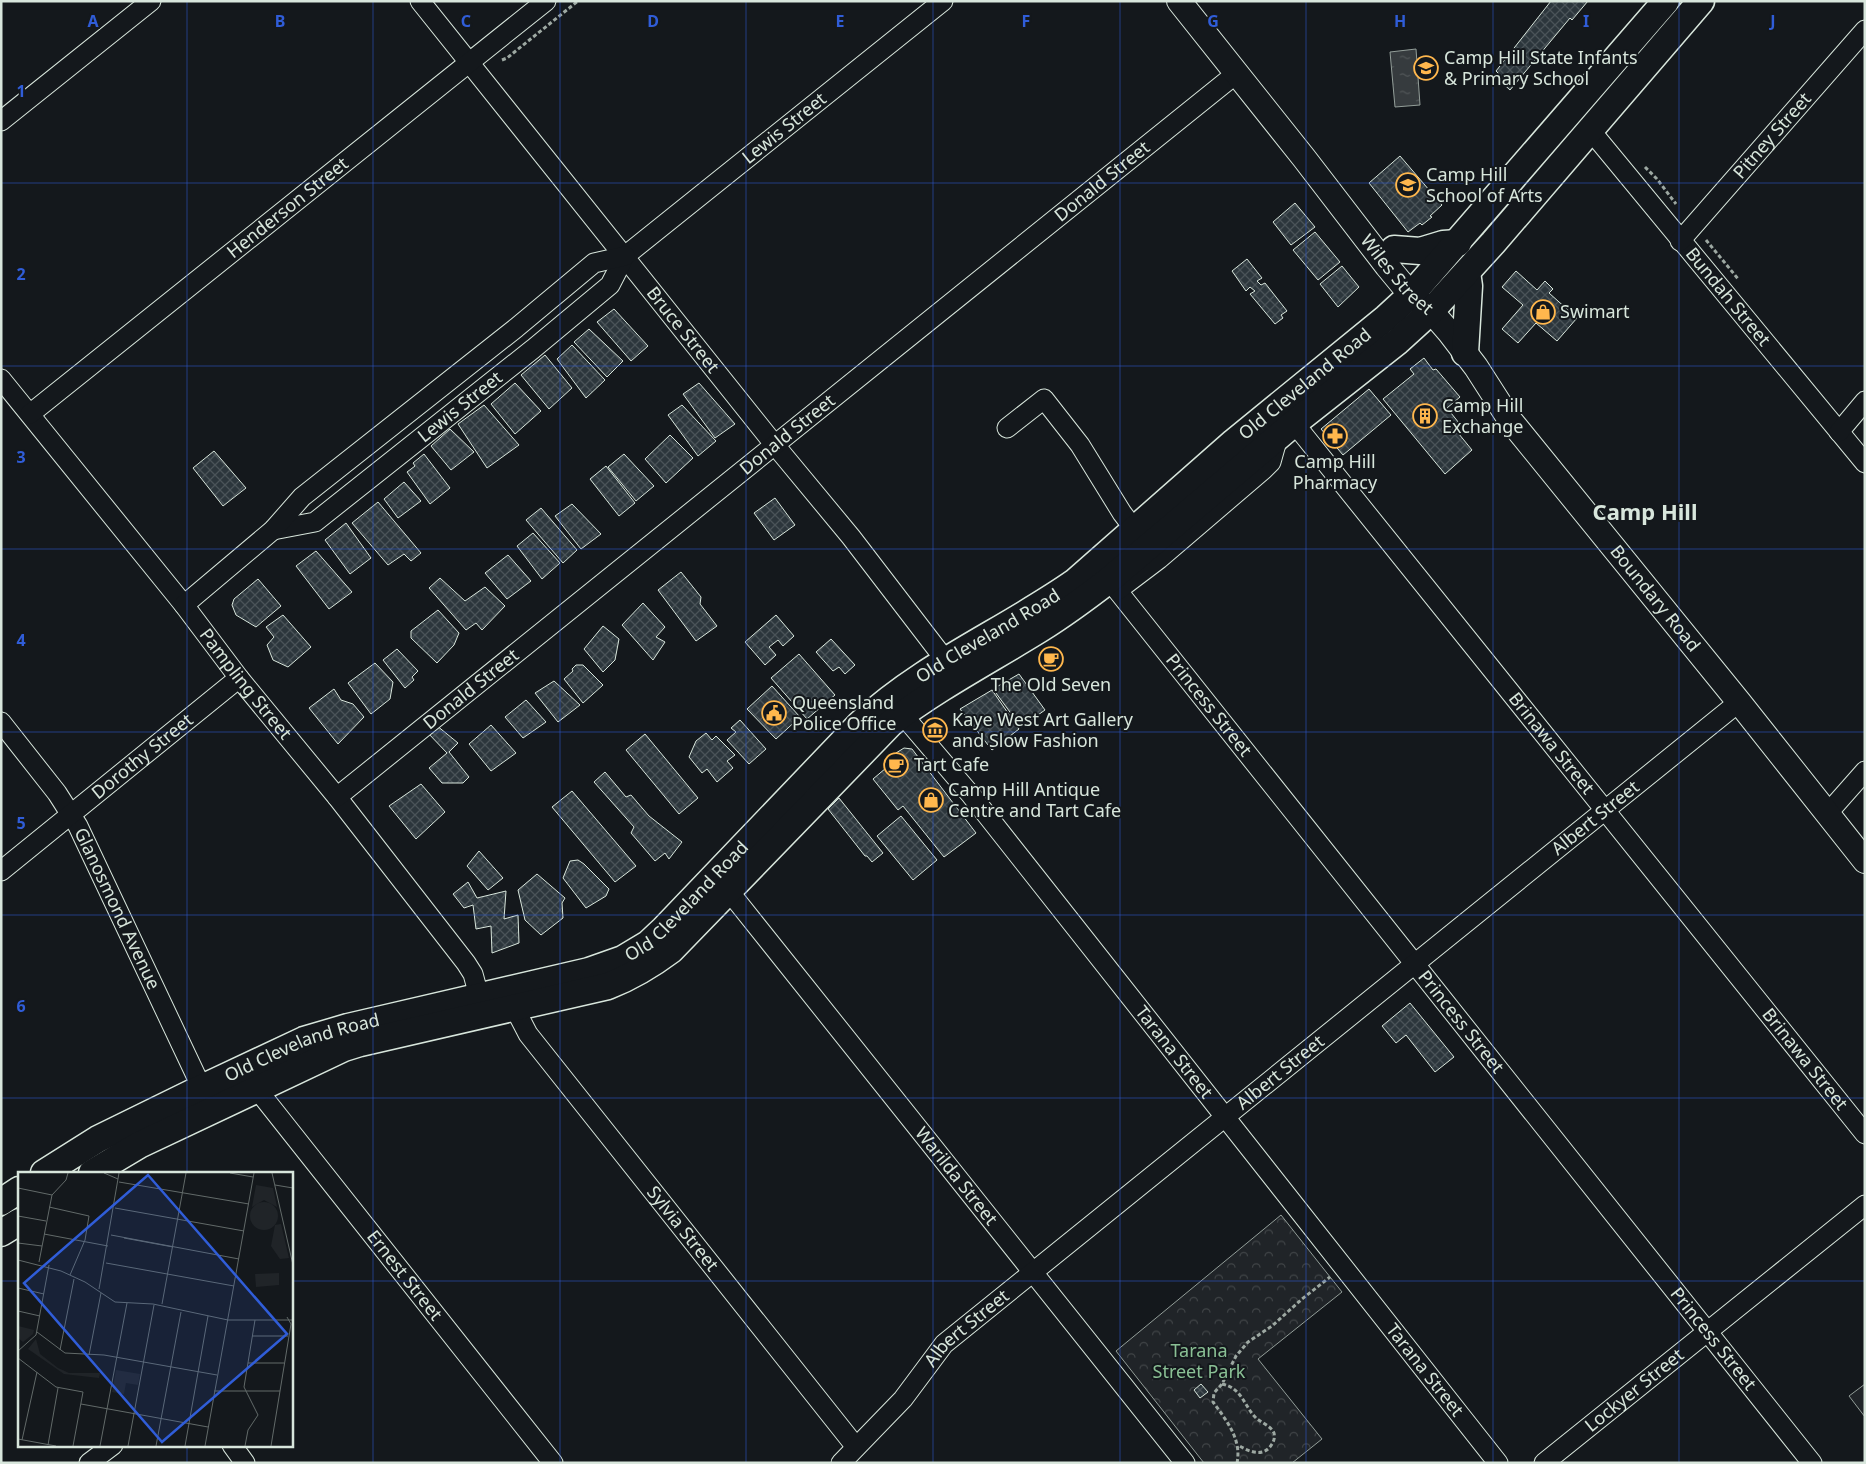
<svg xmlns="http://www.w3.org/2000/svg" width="1866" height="1464" viewBox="0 0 1866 1464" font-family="'Noto Sans',sans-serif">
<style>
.forest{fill:url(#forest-crowns);stroke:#939e99}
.pitch{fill:#202428;stroke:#939e99}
.water{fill:url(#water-ripples);stroke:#939e99}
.building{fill:url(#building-cross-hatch);stroke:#d8e6dc}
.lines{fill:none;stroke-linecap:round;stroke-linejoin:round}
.minor-casing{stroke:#d8e6dc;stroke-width:21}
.major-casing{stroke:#d8e6dc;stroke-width:26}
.highway-casing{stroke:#d8e6dc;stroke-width:29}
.path{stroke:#9da8a2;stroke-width:3;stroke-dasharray:4 2.5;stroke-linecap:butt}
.minor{stroke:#14181c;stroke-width:19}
.major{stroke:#14181c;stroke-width:24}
.highway{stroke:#14181c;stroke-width:26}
.grid{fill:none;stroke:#305dd8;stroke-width:1;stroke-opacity:0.55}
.labels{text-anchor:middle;stroke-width:4;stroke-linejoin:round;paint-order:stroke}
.poi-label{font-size:18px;fill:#d8e6dc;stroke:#14181c;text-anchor:start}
.street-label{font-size:18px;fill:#d8e6dc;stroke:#14181c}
.park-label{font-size:18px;fill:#8ac095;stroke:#14181c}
.district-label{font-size:22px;font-weight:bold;fill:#d8e6dc;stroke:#14181c}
.inset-road{fill:none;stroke:#626a69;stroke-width:1}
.view{fill:#305dd8;fill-opacity:0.15;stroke:#305dd8;stroke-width:2.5}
.inset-edge{fill:none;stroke:#d8e6dc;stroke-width:2.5}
.grid-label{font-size:16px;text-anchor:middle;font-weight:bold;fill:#305dd8;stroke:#14181c;stroke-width:4;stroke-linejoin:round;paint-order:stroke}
</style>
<defs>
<pattern id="forest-crowns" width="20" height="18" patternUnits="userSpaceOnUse" patternTransform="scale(1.25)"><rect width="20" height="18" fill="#202428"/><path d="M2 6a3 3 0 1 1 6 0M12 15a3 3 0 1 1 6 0" fill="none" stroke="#404447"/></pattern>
<pattern id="water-ripples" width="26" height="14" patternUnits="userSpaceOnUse" patternTransform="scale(1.25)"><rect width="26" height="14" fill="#363b3e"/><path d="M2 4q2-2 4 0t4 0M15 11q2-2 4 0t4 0" fill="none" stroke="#525759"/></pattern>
<pattern id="building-cross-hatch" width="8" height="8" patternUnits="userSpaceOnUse" patternTransform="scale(1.25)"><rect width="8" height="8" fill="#2c363c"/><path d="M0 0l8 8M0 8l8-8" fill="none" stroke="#4a5358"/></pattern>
</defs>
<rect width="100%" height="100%" fill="#14181c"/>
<!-- forest -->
<path class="forest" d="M1281 1215 1342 1292 1258 1359 1322 1439 1292 1463H1204L1116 1351Z"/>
<!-- pitch -->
<path class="pitch" d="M1865 1384V1417L1849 1396Z"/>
<!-- water -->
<path class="water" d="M1416 49 1420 105 1395 107 1390 52Z"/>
<!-- building -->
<g class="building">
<path d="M1551 1H1588L1572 20 1570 18 1510 90 1496 77 1499 74 1496 71Z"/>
<path d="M1400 156 1442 205 1430 216 1432 217 1422 225 1420 223 1408 232 1369 183Z"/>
<path d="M1295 203 1315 227 1291 245 1273 222Z"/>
<path d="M1315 232 1340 262 1318 280 1293 250Z"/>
<path d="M1247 259 1262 278 1257 281 1261 285 1265 283 1287 311 1281 315 1283 318 1275 324 1250 294 1255 291 1250 287 1246 291 1232 271Z"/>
<path d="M1342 266 1359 287 1338 307 1320 284Z"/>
<path d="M1516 271 1537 290 1545 281 1553 289 1549 293 1577 318 1557 341 1536 323 1518 343 1502 329 1523 305 1502 287Z"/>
<path d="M614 309 648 346 631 361 597 322Z"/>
<path d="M589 329 623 361 607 377 574 342Z"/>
<path d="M572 345 605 380 586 398 557 359Z"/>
<path d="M545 355 572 388 549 409 521 375Z"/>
<path d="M1424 358 1433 370 1436 369 1460 397 1447 408 1459 423 1454 428 1472 450 1445 474 1383 399 1414 374 1410 369Z"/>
<path d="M515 383 541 411 515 434 491 404Z"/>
<path d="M699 383 735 424 715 438 683 394Z"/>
<path d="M1369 389 1391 415 1343 455 1321 429Z"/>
<path d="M484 405 519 445 487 468 458 424Z"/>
<path d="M682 405 716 441 698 456 668 415Z"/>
<path d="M450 429 474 452 451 470 431 446Z"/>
<path d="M670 435 693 458 666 483 645 459Z"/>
<path d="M214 451 246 488 223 506 193 468Z"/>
<path d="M424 454 450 488 430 504 407 472 415 466 413 463Z"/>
<path d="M624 454 654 486 636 501 608 467Z"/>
<path d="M606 466 635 503 619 516 590 479Z"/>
<path d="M404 482 421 501 398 518 384 499Z"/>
<path d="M775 498 795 525 774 540 754 513Z"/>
<path d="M378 502 421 553 411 561 404 554 388 565 352 523Z"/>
<path d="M572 504 601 534 581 549 555 516Z"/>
<path d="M541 508 577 550 563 563 526 520Z"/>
<path d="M346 523 371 558 350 574 325 540Z"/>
<path d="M533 533 560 563 542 579 517 546Z"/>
<path d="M316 551 352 592 329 609 296 566Z"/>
<path d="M508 555 531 581 507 599 485 573Z"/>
<path d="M681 572 701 597 700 604 717 626 696 641 658 590Z"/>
<path d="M440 578 465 601 485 587 505 606 482 630 476 623 466 630 429 588Z"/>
<path d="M258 579 281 606 256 627 236 615 232 605 234 599Z"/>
<path d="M643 603 665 627 656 637 665 642 653 660 622 625Z"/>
<path d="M438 610 459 633 454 645 437 663 411 638V631Z"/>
<path d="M283 615 311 647 288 667 273 660 267 645 274 637 266 627Z"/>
<path d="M776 615 794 636 783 646 778 640 769 647 776 655 765 665 745 642Z"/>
<path d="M603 626 619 639 615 660 603 672 584 649Z"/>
<path d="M831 639 855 665 845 674 839 667 833 671 816 652Z"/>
<path d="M397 649 418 671 412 677 414 680 405 688 383 660Z"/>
<path d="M799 654 835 695 807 719 771 678Z"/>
<path d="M375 663 393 682 390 699 371 714 348 683Z"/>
<path d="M576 665H583L603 685 583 703 564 679 573 671 572 669Z"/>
<path d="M1019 674 1045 710 1021 727 993 689Z"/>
<path d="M554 681 580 705 558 722 535 693Z"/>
<path d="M772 686 800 717 776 739 747 709Z"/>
<path d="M334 689 341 700 353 704 364 717 338 744 309 708Z"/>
<path d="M992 690 1019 729 992 750 960 709Z"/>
<path d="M526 700 546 722 523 738 505 717Z"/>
<path d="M740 720 766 749 749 764 727 740 736 732 731 728Z"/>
<path d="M436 725 458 743 449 752 469 777 463 783H442L429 768 447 753 427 732Z"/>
<path d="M491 725 516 753 491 771 469 744Z"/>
<path d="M706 733 712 740 716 736 735 755 727 761 733 768 717 782 707 769 702 773 689 757 696 741Z"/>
<path d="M645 734 698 798 679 814 626 750Z"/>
<path d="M904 748 912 749 976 833 944 857 903 806 898 810 873 779 899 757 896 753Z"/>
<path d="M605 772 626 797 631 795 649 816 682 842 669 859 665 853 655 861 631 833 634 827 594 782Z"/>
<path d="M421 784 445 812 416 839 389 806Z"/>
<path d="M572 791 636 866 615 882 552 807Z"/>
<path d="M839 798 883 853 872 862 867 856H865L828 809Z"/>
<path d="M901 816 937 860 913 880 877 836Z"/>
<path d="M479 851 503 878 488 890 467 866Z"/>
<path d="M578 860 584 864 609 889 606 896 586 908 563 878 570 861Z"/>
<path d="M537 874 565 898 562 903 563 918 541 935 525 920 518 890Z"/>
<path d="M468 882 477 898 506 891 504 919 518 915 519 943 492 953 491 926 476 929 473 905 464 908 453 894Z"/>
<path d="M1410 1003 1454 1057 1435 1072 1406 1035 1396 1043 1382 1026Z"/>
<path d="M1201 1384 1208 1392 1200 1398 1194 1390Z"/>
</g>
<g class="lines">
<!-- minor casing -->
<g class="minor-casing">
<g id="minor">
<path id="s1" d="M420 1 774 444 851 537 946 661"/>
<path d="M1 121 151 1"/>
<path id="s2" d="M1591 131 1865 463"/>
<path id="s3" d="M1680 241 1865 30"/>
<path id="s4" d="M1 379 184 605 239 678 337 797 466 963 473 974 479 996"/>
<path id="s5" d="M30 414 546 1"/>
<path id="s6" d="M1294 423 1865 1134"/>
<path d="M1007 428 1044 399 1080 445 1122 513 1135 530"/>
<path d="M1839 432 1865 401"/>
<path id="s7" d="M273 530 315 522 533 349 610 285 625 256 943 1"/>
<path id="s8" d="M1109 580 1812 1463"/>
<path d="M1118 590 1159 559 1263 470 1271 462 1278 437"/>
<path d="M184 605 273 530 302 497 516 328 594 263 625 256"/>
<path id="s9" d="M902 714 971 795 1498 1463"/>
<path id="s10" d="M1 722 57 793 78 826 207 1099"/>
<path id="s11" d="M337 797 1237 73"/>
<path d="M1827 814 1865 771"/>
<path id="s12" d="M1 871 239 678"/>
<path id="s13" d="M728 890 1185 1463"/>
<path id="s14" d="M514 1007 528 1034 856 1447"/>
<path id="s15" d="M256 1088 553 1463"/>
<path d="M232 1445 245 1463"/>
<path d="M89 1463 113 1445"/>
<path id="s16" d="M841 1463 903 1399 944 1344 1739 702"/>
<path id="s17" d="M1544 1463 1865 1205"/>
</g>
</g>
<!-- major casing -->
<g class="major-casing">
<g id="major">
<path id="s18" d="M1179 1 1304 158 1387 266 1411 295 1431 311 1450 333 1476 367 1510 420 1739 702 1865 861"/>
</g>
</g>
<!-- highway casing -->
<g class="highway-casing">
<g id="highway">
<path d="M1394 249 1420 251 1443 244 1458 243"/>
<path d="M1465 353 1469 286 1467 272"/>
<path id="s19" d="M44 1173 98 1139 202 1088 304 1040 348 1027 589 971 623 959 648 944 664 929 860 724C923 665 1005 631 1075 582L1234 442 1386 318 1411 295 1666 1"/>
<path d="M92 1173 139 1145 344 1048 360 1043 608 986C631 977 651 965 671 950L891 723C938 687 990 660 1040 629 1064 614 1087 597 1109 580L1294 423 1398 341 1431 311 1493 243 1701 1"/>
<path d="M1 1202 19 1190"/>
<path d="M1 1233 19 1222"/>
</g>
</g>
<!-- path -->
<g class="path">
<path d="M502 60 507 58 578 1"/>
<path d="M1645 167 1657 179 1676 204"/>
<path d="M1706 240 1739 280"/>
<path d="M1222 1384C1242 1388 1244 1406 1256 1418 1262 1423 1271 1426 1274 1433 1275 1437 1274 1441 1272 1444 1264 1458 1249 1452 1238 1445"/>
<path d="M1237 1463C1242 1439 1226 1420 1213 1402L1214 1393 1222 1384 1236 1356 1248 1342 1272 1326 1302 1299 1330 1277"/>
</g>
<!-- minor -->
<use href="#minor" class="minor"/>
<!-- major -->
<use href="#major" class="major"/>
<!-- highway -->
<use href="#highway" class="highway"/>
</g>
<!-- grid -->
<path class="grid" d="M187 1V1173M373 1V1463M560 1V1463M746 1V1463M933 1V1463M1120 1V1463M1306 1V1463M1493 1V1463M1679 1V1463M1 183H1865M1 366H1865M1 549H1865M1 732H1865M1 915H1865M1 1098H1865M1 1281H19M291 1281H1865M187 1445V1463"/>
<!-- icons -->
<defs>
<g id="school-ring" transform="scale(1.25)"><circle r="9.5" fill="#14181c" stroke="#ffb74d" stroke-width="1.5"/><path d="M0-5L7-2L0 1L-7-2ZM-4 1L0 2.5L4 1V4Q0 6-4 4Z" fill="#ffb74d"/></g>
<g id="shop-ring" transform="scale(1.25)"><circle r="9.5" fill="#14181c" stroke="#ffb74d" stroke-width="1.5"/><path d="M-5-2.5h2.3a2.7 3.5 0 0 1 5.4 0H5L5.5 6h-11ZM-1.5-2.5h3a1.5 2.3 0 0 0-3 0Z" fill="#ffb74d"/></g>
<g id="building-ring" transform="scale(1.25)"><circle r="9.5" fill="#14181c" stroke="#ffb74d" stroke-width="1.5"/><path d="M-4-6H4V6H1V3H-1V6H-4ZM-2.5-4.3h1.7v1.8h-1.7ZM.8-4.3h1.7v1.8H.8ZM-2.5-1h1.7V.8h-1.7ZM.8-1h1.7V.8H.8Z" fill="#ffb74d"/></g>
<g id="pharmacy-ring" transform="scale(1.25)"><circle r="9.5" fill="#14181c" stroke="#ffb74d" stroke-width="1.5"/><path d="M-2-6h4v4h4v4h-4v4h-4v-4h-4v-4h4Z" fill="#ffb74d"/></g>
<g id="cafe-ring" transform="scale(1.25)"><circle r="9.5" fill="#14181c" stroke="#ffb74d" stroke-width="1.5"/><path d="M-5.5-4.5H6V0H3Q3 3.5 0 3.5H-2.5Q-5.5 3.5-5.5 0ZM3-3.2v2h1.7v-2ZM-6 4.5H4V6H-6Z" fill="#ffb74d"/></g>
<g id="civic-ring" transform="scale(1.25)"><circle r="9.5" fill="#14181c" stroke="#ffb74d" stroke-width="1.5"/><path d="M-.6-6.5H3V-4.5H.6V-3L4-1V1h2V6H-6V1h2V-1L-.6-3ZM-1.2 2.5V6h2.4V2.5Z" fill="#ffb74d"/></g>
<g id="museum-ring" transform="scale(1.25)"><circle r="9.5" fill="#14181c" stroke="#ffb74d" stroke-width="1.5"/><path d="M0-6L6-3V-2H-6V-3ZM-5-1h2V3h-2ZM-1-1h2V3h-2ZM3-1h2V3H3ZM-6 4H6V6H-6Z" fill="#ffb74d"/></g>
</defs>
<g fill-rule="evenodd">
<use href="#school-ring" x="1426" y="68"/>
<use href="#school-ring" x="1408" y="185"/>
<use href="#shop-ring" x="1543" y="312"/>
<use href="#building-ring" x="1425" y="416"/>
<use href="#pharmacy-ring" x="1335" y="436"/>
<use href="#cafe-ring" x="1051" y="659"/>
<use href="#civic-ring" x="774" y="713"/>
<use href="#museum-ring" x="935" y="730"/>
<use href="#cafe-ring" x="896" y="765"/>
<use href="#shop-ring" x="931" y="800"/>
</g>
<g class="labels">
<!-- poi labels -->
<g class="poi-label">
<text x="1444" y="64">Camp Hill State Infants<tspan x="1444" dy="21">&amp; Primary School</tspan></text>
<text x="1426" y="181">Camp Hill<tspan x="1426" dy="21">School of Arts</tspan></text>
<text x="1560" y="318">Swimart</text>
<text x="1442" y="412">Camp Hill<tspan x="1442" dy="21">Exchange</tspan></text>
<text x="1335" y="468" text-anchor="middle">Camp Hill<tspan x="1335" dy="21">Pharmacy</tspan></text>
<text x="1051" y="691" text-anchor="middle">The Old Seven</text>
<text x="792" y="709">Queensland<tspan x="792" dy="21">Police Office</tspan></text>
<text x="952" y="726">Kaye West Art Gallery<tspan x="952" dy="21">and Slow Fashion</tspan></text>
<text x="914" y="771">Tart Cafe</text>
<text x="948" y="796">Camp Hill Antique<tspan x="948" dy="21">Centre and Tart Cafe</tspan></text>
</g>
<!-- street labels -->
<g class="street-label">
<text dy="6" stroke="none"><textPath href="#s7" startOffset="658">Lewis Street</textPath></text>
<text dy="6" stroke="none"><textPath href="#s3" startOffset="140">Pitney Street</textPath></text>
<text dy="6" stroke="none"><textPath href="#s11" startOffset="982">Donald Street</textPath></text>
<text dy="6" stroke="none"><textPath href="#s5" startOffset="330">Henderson Street</textPath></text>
<text dy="6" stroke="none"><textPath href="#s18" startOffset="350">Wiles Street</textPath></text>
<text dy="6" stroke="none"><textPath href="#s2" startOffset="215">Bundah Street</textPath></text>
<text dy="6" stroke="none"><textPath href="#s1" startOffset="421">Bruce Street</textPath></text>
<text dy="6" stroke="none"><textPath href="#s19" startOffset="1518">Old Cleveland Road</textPath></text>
<text dy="6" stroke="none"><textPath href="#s7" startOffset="228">Lewis Street</textPath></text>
<text dy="6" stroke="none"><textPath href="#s11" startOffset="578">Donald Street</textPath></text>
<text dy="6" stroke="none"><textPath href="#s18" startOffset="765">Boundary Road</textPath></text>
<text dy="6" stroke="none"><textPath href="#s19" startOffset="1112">Old Cleveland Road</textPath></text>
<text dy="6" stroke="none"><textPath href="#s4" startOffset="391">Pampling Street</textPath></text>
<text dy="6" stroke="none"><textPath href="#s11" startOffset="172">Donald Street</textPath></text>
<text dy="6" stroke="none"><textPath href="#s8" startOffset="160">Princess Street</textPath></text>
<text dy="6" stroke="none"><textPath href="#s6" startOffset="411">Brinawa Street</textPath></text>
<text dy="6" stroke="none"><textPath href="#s12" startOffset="182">Dorothy Street</textPath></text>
<text dy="6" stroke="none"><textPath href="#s16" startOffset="995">Albert Street</textPath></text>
<text dy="6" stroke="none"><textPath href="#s19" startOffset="708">Old Cleveland Road</textPath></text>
<text dy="6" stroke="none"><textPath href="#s10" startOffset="221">Glanosmond Avenue</textPath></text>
<text dy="6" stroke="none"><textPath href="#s8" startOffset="565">Princess Street</textPath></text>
<text dy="6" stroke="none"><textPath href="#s19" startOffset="288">Old Cleveland Road</textPath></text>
<text dy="6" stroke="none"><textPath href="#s9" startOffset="434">Tarana Street</textPath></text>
<text dy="6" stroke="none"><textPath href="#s6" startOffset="816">Brinawa Street</textPath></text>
<text dy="6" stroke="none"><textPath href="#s16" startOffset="590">Albert Street</textPath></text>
<text dy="6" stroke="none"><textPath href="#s13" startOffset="366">Warilda Street</textPath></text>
<text dy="6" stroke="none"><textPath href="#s14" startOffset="279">Sylvia Street</textPath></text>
<text dy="6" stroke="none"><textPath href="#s15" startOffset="239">Ernest Street</textPath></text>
<text dy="6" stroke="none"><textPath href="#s16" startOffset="185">Albert Street</textPath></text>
<text dy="6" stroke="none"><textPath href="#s8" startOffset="970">Princess Street</textPath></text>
<text dy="6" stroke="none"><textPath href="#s9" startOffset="839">Tarana Street</textPath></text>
<text dy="6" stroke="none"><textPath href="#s17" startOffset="116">Lockyer Street</textPath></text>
</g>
<!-- park labels -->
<g class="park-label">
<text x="1199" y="1357">Tarana<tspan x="1199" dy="21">Street Park</tspan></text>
</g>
<!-- district labels -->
<g class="district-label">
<text x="1645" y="520">Camp Hill</text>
</g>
</g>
<!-- overview -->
<g transform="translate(18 1172)">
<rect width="275" height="275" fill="#14181c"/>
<path d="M238 13 255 16 259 35 246 28 234 35ZM263 52 271 86 262 87 253 74 257 53ZM0 154 16 158 15 162 5 170 0 166ZM18 167 22 182 40 196 51 201H82L81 206 46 202 10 177ZM98 198 122 202 120 213 108 211 106 222 94 220Z" fill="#202428"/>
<path d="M232 44a14 14 0 1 1 28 0a14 14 0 1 1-28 0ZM261 101V113L238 115 237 102Z" fill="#202428"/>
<path class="inset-road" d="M86 1 100 7M212 1 235 5M254 1 275 93M101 10 231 32M257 13 275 16M0 16 34 23M31 35 71 44 67 68 52 103M97 36 226 59M0 44 28 49M26 62 90 74M93 63 221 87M106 66 155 75M0 71 24 74M0 88 43 99 67 110 97 130 135 132 210 148H275M21 90 34 23 48 8 50 1M88 91 216 114M0 116 26 122M81 117 101 1M144 132 168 1M0 139 22 144M19 160 47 181 86 183 199 203M234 164H270M42 178 56 107M0 179 18 163 31 93M71 183 83 121M0 186 38 215 65 220 55 274M230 191H266M196 219H262M63 232 190 255M0 267 38 274M4 268 19 200M30 273 40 216M82 274 109 131M110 274 136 133M138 274 163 140M167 274 190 144M187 274 236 1M227 274 230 258 240 243 226 215 237 148M253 274 273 152 269 145"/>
<path class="view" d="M130 3 269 162 144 270 6 111Z"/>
<rect width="275" height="275" class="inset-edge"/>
</g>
<g class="grid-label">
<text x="93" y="27">A</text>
<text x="280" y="27">B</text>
<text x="466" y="27">C</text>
<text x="653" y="27">D</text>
<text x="840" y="27">E</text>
<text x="1026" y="27">F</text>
<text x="1213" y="27">G</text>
<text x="1400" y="27">H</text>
<text x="1586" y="27">I</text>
<text x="1773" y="27">J</text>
<text x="21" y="97">1</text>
<text x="21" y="280">2</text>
<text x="21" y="463">3</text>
<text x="21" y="646">4</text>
<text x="21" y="829">5</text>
<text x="21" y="1012">6</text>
</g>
<!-- border -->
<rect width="1866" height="1464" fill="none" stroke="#d8e6dc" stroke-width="5"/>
</svg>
